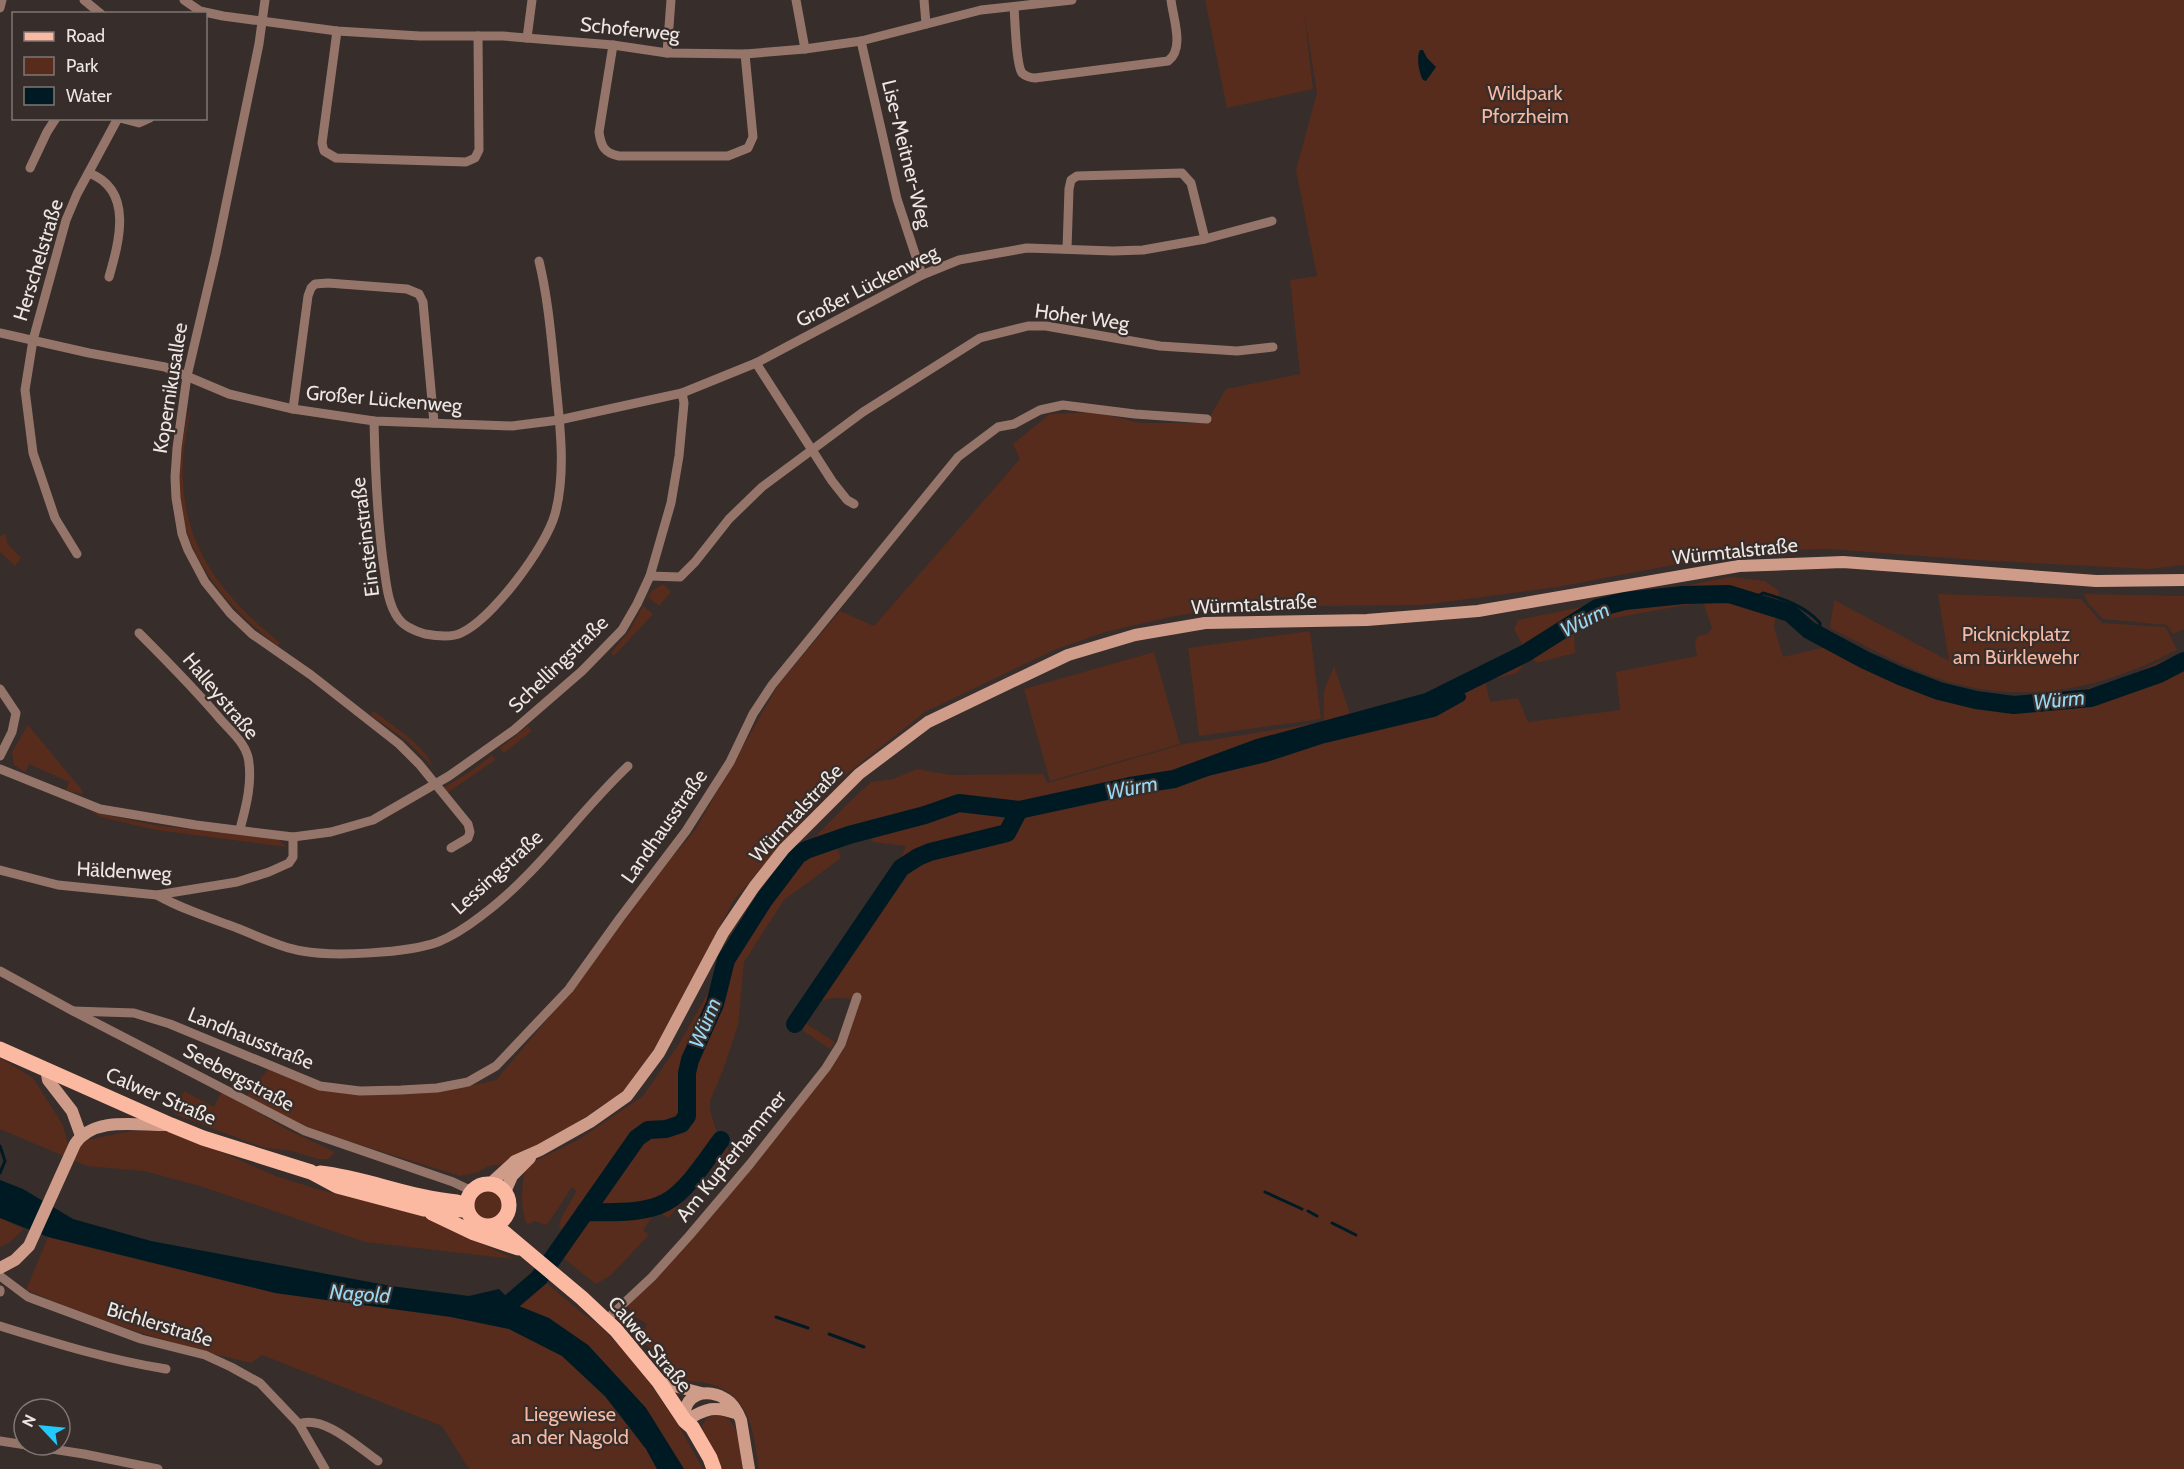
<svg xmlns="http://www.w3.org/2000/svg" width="2184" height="1469" viewBox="0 0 2184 1469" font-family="Cabin,sans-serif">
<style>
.green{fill:#572c1c}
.water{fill:#001a24}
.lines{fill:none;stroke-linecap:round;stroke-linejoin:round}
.stream{stroke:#001a24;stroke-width:3}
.canal{stroke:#001a24;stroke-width:10}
.river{stroke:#001a24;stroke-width:18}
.street{stroke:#95756a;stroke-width:9}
.secondary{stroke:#cf9c8a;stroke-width:12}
.primary{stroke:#fcb9a2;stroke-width:15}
.labels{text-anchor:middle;stroke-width:4.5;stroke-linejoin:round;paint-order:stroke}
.street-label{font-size:20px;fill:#ede7e4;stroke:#372d2a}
.park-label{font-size:20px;fill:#f5b8a2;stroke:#372d2a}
.water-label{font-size:21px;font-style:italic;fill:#97d9f5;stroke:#372d2a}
</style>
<rect width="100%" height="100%" fill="#372d2a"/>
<!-- green -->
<g class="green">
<path d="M1205 0H2184V565L2149 569 1976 560 1829 549 1785 550 1694 561 1557 587 1422 605 1234 607 1175 616 1105 632 1054 650 925 712 834 784 734 900 649 1059 622 1092 559 1135 505 1164 489 1166 476 1173 460 1176 296 1125 246 1097 269 1068 361 1095 417 1094 469 1086 496 1080 565 998 636 900 695 830 778 685 840 611 874 626 1020 459 1013 444 1050 414 1094 412 1140 423H1206L1226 389 1300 374 1290 280 1317 276 1296 170 1317 93 1304 12 1313 89 1227 108Z"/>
<path d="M191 408C188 425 184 442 183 459 179 543 219 593 280 643L278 646C212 597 164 530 182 443 185 432 186 418 191 408Z"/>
<path d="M6 534 7 543 21 558 15 566 0 552V536Z"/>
<path d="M1729 577 1765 581 1779 591 1774 627 1783 657 1829 646 1827 636 1829 630C1917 678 1981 713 2085 689 2098 686 2112 683 2124 678 2144 670 2163 657 2184 655V1469H759C753 1431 751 1392 705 1383 694 1381 685 1382 674 1376 665 1370 644 1341 635 1331L640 1327 645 1328 647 1324 632 1315 627 1304 817 1083 858 1000C833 996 815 995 805 1023L835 1042 830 1049 792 1023 794 1014 898 866 906 846 873 842 865 827 821 840 815 837 847 804 871 782 893 779 917 769 951 775 1043 774 1048 783 1184 744 1324 722V691L1334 666 1352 720 1412 703 1520 654 1522 667 1517 673 1489 680 1486 684 1490 702 1518 698 1528 722 1620 710 1616 672 1697 656 1695 642 1698 636 1708 634 1712 628 1703 602 1597 621 1574 631 1575 653 1536 663 1523 646 1514 629 1518 620Z"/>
<path d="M661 585H665L671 592 659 606 648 597 652 591Z"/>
<path d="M1938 594 2081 599 2102 623 2166 627 2177 650C2086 697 1999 709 1904 665 1879 654 1855 640 1830 628L1834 600 1949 661Z"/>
<path d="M2084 594 2184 596V629L2173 634 2167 625 2103 619 2088 603Z"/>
<path d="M643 606 653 614 614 656 611 653 630 630Z"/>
<path d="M1310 631 1321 719 1199 736 1188 648Z"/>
<path d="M1154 652 1180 744 1050 781 1024 689Z"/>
<path d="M373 711C388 722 429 749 432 766L407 741 371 715Z"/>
<path d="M28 725 82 790V794L66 790 69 782 29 764 25 772 14 765 12 752Z"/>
<path d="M528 726 532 731 504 753 500 748Z"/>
<path d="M492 755 495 760 447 793 443 788 471 771Z"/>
<path d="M92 812 154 825 278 839 287 847 156 830 101 817Z"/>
<path d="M835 843 841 858 784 900 744 962 738 1025 723 1070 710 1101V1110L716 1130 728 1144V1151L668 1218 656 1211 643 1230 649 1235 611 1275 596 1284 562 1257 583 1221 641 1146 653 1138 670 1135 683 1130 692 1119 694 1103 692 1076 694 1059 719 1016 728 985V964L752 924 789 871 805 856Z"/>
<path d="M717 977 719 978 710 1012 687 1063 684 1080 686 1109 684 1117 680 1122 665 1128H647L628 1141 609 1164 590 1192 581 1213 566 1232 559 1227C560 1214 572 1203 576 1191L572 1187 547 1225 534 1221 529 1224 526 1223C520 1205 522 1187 525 1169L539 1159 578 1140 643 1096 679 1044Z"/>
<path d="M0 1058 33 1078 63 1125 68 1144 131 1131 168 1129 276 1176 320 1190 416 1213 514 1259 365 1242 200 1186 144 1171 87 1166 0 1129Z"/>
<path d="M184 1091 214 1107 222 1091 288 1130 335 1152 328 1159H318L292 1151 265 1148 174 1114Z"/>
<circle cx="488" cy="1205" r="15"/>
<path d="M0 1218 24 1229 10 1242 0 1247Z"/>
<path d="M48 1237 275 1293 451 1317 509 1329 562 1356 605 1397 646 1449 657 1469H469L442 1426 262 1355 251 1363C174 1345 99 1321 26 1290Z"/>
<path d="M544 1281 583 1314 598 1324 635 1362 677 1423 703 1469H684L646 1408 588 1345 514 1304Z"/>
<path d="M721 1414C741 1424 740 1449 742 1469H722L704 1436 702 1426C706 1417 712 1415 721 1414Z"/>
</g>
<!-- water -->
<g class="water">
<path d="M1420 50H1423L1427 58 1436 67 1426 81 1423 80C1419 73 1416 57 1420 50Z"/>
<path d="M0 1180 23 1189 73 1219 151 1241 391 1286 469 1296 499 1289 514 1304 549 1318 588 1345 646 1408 684 1469H657L646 1449 605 1396 562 1356 509 1329 451 1317 275 1293 48 1237 0 1218Z"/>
</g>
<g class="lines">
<!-- stream -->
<g class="stream">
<path d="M1751 600 1763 593C1784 599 1805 606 1820 623V628L1817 635"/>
<path d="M0 1146 5 1161 0 1173"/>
<path d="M1265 1192 1302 1209"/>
<path d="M1308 1211 1317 1216"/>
<path d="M1332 1223 1356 1235"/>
<path d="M776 1317 808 1328"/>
<path d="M829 1334 864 1347"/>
</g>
<!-- canal -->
<path class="canal" d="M1174 779 1266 757 1321 739 1434 712 1461 697"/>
<!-- river -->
<g class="river">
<path d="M795 1024 901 868 918 857 930 852 1007 833 1019 810"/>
<path d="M585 1212C669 1214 673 1207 721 1140"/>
<path d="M505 1304 511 1302 539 1278 637 1138 648 1130 666 1129 681 1124 687 1116V1073L690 1060 715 1004 726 960 764 900 798 855 806 850 849 835 925 815 959 803 1019 810 1130 786 1174 779 1258 748 1427 702 1526 653 1597 608 1625 601 1683 595 1729 594 1790 613 1809 630 1865 660 1900 676 1939 691 1976 700 2014 705 2091 698 2159 674 2184 661"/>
</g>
<!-- street -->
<g class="street">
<path d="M84 0 101 14"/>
<path d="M184 0 200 11 223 16 337 31 420 36H503L613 45 667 53 745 54 805 49 861 41 981 10 1072 0"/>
<path d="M265 0 259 44 216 253 187 376 177 448 175 477 176 498 182 534 188 550 205 582 230 613 252 634 311 675 399 744 419 764 468 824 470 832 468 838 451 848"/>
<path d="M796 0 805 49"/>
<path d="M924 0 926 24"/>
<path d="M1014 7C1015 19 1016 65 1022 73 1025 76 1031 78 1035 78L1168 61C1185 49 1173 18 1171 0"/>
<path d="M0 8 2 0"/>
<path d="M337 31 322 143 324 151 336 158 466 162 475 158 479 150 478 36"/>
<path d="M527 38 532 0"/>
<path d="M861 41 897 199 922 275"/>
<path d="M613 45 599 132C601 146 604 153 619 156H728L748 148 753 137 745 54"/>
<path d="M667 53 671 0"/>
<path d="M120 118 139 123 150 118"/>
<path d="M30 168 47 132 56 118"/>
<path d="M89 173C134 190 119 242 109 277"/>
<path d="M1067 249 1069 189 1071 180 1077 176 1182 173 1191 183 1205 239"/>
<path d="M0 333 89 353 165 367 229 394 293 409 374 421 512 426 559 420 682 393 756 363 922 275 959 260 1027 248 1113 251 1143 250 1205 239 1272 221"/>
<path d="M756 363 832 481 847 500 854 504"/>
<path d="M293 409 308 296 311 288 315 284 328 283 407 289 419 294 423 302 434 423"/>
<path d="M374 421C375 468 377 514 383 561 386 580 387 603 398 618 404 627 415 631 425 634 436 636 451 638 461 633 492 619 546 547 555 514 567 470 559 419 555 374 551 336 548 298 539 261"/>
<path d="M77 554 55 518 33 453 25 390 33 340 66 220 77 194 118 118"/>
<path d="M650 576 680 577 695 562 729 519 762 487 863 412 980 338 1028 326H1046L1160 346 1237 351 1273 347"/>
<path d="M139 633C167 661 195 689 221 720 231 731 244 742 248 757 253 781 246 807 240 829"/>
<path d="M0 689 16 713 12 732 0 756"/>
<path d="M0 769 100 809 196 825 293 837 331 832 373 820 449 776 514 730 582 671 622 630 637 604 650 576 671 503 679 456 684 403 682 393"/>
<path d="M0 870 58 885 157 895 237 882 269 872 289 863 293 857V837"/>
<path d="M157 895C180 908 204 916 229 925 252 933 277 947 302 951 334 957 408 953 438 942 453 936 468 926 481 916 538 874 577 814 628 766"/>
<path d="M0 971 73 1011 305 1131 453 1182 472 1191"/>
<path d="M73 1011 134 1013 170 1024 320 1086 360 1091 401 1090 437 1088 468 1082 496 1066 569 989 620 918 686 831 730 762 753 714 772 685 958 457 998 427 1014 424 1040 410 1063 405 1135 414 1207 419"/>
<path d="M0 1276 28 1297 141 1339 205 1355 231 1367 260 1383 299 1424 325 1469"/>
<path d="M0 1290V1292"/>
<path d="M606 1320 652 1277 689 1236 750 1164 826 1068 841 1044 857 997"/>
<path d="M0 1326C55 1343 109 1360 166 1369"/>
<path d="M299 1424C323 1414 358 1447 378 1461"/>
<path d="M0 1441 84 1454 158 1469"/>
</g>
<!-- secondary -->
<g class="secondary">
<path d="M46 1069 48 1080 72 1111 81 1136"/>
<path d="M490 1184 515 1161 540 1150 590 1122 627 1096 659 1053 723 933 754 887 784 849 859 774 928 722 1068 655 1135 635 1205 623 1367 620 1478 611 1739 566 1843 562 2096 581 2184 580"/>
<path d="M505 1192 512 1176 530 1158"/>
<path d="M0 1268 15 1260 29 1246 75 1144C94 1115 139 1126 170 1125"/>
<path d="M659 1382 701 1393"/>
<path d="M738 1414C715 1405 706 1408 685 1421 681 1394 707 1386 727 1400 734 1404 738 1413 741 1420L749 1469"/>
</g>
<!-- primary -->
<g class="primary">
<path d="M0 1049 171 1125 203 1138 311 1172 337 1186 424 1209 467 1210"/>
<path d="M320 1173C366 1178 410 1198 457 1202"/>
<circle cx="488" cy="1205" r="21"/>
<path d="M432 1213 474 1233 518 1248"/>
<path d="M495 1225 582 1298 616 1330 659 1382 685 1421 692 1427 710 1458 714 1469"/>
</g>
</g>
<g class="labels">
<!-- street labels -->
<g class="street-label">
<text transform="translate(630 29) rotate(6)" y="7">Schoferweg</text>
<text transform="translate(907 154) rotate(76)" y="7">Lise-Meitner-Weg</text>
<text transform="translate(38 260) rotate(-73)" y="7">Herschelstraße</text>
<text transform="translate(867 286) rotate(-27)" y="7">Großer Lückenweg</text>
<text transform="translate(1082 317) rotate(8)" y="7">Hoher Weg</text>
<text transform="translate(170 388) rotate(-81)" y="7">Kopernikusallee</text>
<text transform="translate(384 399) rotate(5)" y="7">Großer Lückenweg</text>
<text transform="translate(365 537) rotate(-97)" y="7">Einsteinstraße</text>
<text transform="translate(1735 551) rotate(-6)" y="7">Würmtalstraße</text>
<text transform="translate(1254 604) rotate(-3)" y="7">Würmtalstraße</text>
<text transform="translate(558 664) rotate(-44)" y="7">Schellingstraße</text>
<text transform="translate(221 696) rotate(50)" y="7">Halleystraße</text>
<text transform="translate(796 813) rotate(-47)" y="7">Würmtalstraße</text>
<text transform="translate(664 826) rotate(-55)" y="7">Landhausstraße</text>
<text transform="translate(124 871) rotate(3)" y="7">Häldenweg</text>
<text transform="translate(497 872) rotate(-42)" y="7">Lessingstraße</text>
<text transform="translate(251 1038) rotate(22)" y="7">Landhausstraße</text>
<text transform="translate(239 1077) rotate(28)" y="7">Seebergstraße</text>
<text transform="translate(161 1096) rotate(23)" y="7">Calwer Straße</text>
<text transform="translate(731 1156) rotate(-51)" y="7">Am Kupferhammer</text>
<text transform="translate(160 1324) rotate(17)" y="7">Bichlerstraße</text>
<text transform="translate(650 1344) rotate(50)" y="7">Calwer Straße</text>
</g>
<!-- park labels -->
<g class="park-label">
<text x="1525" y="100">Wildpark<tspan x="1525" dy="23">Pforzheim</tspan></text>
<text x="2016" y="641">Picknickplatz<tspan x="2016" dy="23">am Bürklewehr</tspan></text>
<text x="570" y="1421">Liegewiese<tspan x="570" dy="23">an der Nagold</tspan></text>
</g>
<!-- water labels -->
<g class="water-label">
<text transform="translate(1585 620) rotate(-27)" y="7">Würm</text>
<text transform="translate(2059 700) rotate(-6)" y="7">Würm</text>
<text transform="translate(1132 788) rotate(-11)" y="7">Würm</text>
<text transform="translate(705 1023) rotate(-68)" y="7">Würm</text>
<text transform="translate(360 1294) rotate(4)" y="7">Nagold</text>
</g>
</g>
<!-- legend -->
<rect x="12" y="12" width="195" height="108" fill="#372d2a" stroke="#807774" stroke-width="1.5"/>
<rect x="24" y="32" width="30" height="9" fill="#fcb9a2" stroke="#807774" stroke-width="1.5"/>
<text x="66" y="42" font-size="18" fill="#ede7e4">Road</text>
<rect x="24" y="57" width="30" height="18" fill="#572c1c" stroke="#807774" stroke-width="1.5"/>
<text x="66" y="72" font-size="18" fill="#ede7e4">Park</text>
<rect x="24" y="87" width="30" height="18" fill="#001a24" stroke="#807774" stroke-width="1.5"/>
<text x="66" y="102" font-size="18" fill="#ede7e4">Water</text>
<!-- north arrow -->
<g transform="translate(42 1427) rotate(296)"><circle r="28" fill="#372d2a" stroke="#807774" stroke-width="1.5"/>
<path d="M0-4.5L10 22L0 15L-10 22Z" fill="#21c9fd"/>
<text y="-9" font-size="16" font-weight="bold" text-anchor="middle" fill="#ede7e4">N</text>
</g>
</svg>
